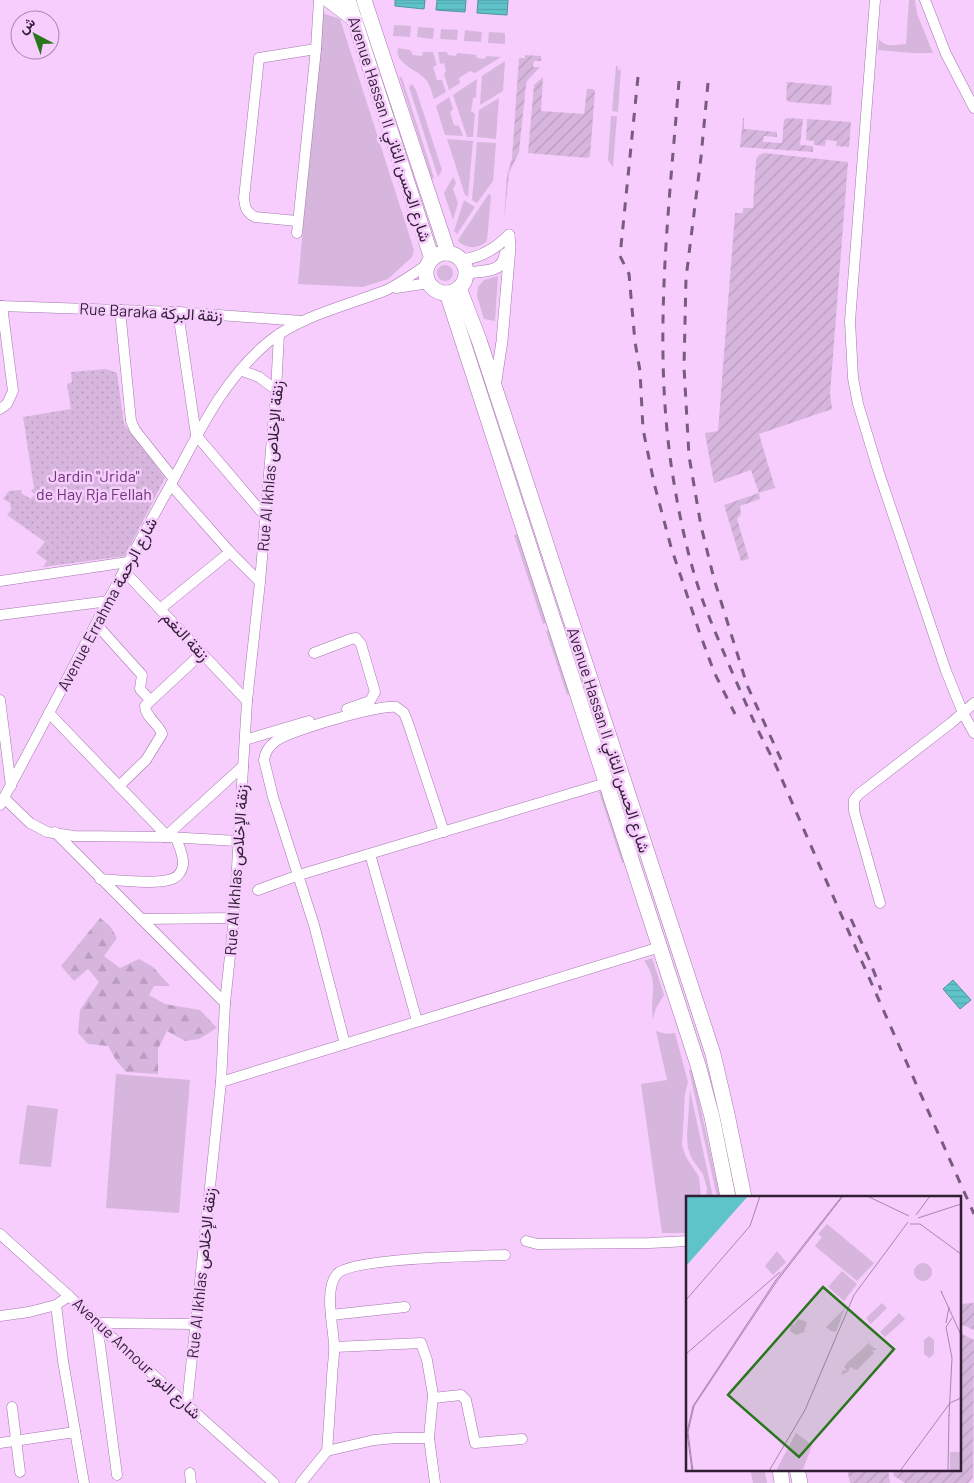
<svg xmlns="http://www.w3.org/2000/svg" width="974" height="1483" viewBox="0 0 974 1483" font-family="Barlow,Vazirmatn,sans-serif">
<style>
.grass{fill:#d7b6dd}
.forest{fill:url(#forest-firs)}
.park{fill:url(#park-dots)}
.garden{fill:url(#garden-furrows)}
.water{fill:url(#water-rules);stroke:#50929d}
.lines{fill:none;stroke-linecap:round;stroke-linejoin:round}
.minor-casing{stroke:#a576ad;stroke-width:11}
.tertiary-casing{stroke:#a576ad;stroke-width:12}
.primary-casing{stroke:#a576ad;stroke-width:16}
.minor{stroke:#fff;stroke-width:10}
.tertiary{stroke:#fff;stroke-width:11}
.primary{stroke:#fff;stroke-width:15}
.rail{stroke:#775c7c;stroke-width:3;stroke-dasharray:9 9;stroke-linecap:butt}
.labels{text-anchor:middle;stroke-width:5;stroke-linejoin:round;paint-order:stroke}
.street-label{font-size:16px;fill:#311e35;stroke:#f6cdfd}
.park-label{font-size:16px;fill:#6e3478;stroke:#f6cdfd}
.inset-road{fill:none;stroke:#a787ad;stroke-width:1}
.view{fill:#29761d;fill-opacity:0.15;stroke:#29761d;stroke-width:2.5}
.inset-edge{fill:none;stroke:#311e35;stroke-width:2.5}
</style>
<defs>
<pattern id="forest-firs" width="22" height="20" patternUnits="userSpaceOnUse" patternTransform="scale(1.25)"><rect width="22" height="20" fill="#d7b6dd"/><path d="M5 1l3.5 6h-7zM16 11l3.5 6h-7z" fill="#b99cbe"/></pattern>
<pattern id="park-dots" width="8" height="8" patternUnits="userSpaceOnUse" patternTransform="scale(1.25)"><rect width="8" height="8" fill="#d7b6dd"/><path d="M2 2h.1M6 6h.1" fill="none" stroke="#b99cbe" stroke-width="1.8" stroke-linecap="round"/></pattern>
<pattern id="garden-furrows" width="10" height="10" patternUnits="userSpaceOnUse" patternTransform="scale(1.25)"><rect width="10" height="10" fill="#d7b6dd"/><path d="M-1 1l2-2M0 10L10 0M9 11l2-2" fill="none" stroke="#b99cbe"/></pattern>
<pattern id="water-rules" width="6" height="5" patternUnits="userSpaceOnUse" patternTransform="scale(1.25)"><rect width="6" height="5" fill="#5ec4ca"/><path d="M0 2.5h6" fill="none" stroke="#52a8ae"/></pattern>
</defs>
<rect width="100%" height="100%" fill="#f6cdfd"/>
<!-- grass -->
<g class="grass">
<path d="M909 0H915L917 14 933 53H913L878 50 879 39C887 49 895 44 906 44Z"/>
<path d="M322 13 340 19 414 250 412 257 388 279 363 287 298 284Z"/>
<path d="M394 25 411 26 410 37 393 36Z"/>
<path d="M418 27 434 28 433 39 417 37Z"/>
<path d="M441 29 458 30 457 40 440 39Z"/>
<path d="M465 30 482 32 481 42 464 41Z"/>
<path d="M489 32 505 33V44L488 43Z"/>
<path d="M398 48 410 50 413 55 422 56 423 52H433L437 65 433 67 437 80H442L446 92 434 99C432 94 430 84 426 80 417 69 394 64 398 48Z"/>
<path d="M438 52H447L448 55 455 56 458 53 476 55 477 58 484 59 487 56 501 57 475 73 470 71 459 78 460 83 449 90 444 74 446 71 444 63 440 64Z"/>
<path d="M505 61 503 91 480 105 482 76Z"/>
<path d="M616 66H618V70H620L621 67 618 112 612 111Z"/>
<path d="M399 76 402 78 434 178 432 179Z"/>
<path d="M477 79 476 97 473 98 471 111 475 114 473 137H467L453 95Z"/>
<path d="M412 84 416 90 442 170 438 177 409 87Z"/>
<path d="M449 97 453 109 450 112 454 125 459 126 463 136 445 135 436 106Z"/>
<path d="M499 98 496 139 477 137 479 110Z"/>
<path d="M611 116H617L613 167 608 160Z"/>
<path d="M447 139 473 141 468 197 465 195Z"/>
<path d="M477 142 496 143 493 181 477 203 472 200Z"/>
<path d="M453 177 456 183 453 189 458 203 453 220 444 193Z"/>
<path d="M490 194 491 196 487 241C478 249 468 249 459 242L458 240 488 195Z"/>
<path d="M464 200 475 207 457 234 454 231Z"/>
<circle cx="445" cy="273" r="8"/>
<path d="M498 276 495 321 484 319 477 296 478 287 484 280Z"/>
<path d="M518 534 547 623 543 624 514 535Z"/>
<path d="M550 630 571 694 567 695 546 631Z"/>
<path d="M603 791 626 861 622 863 599 792Z"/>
<path d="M652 958 664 995 656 1008 653 1019C649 996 660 982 644 961Z"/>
<path d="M656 1031 666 1034 675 1033 688 1082 685 1094 682 1146 686 1157 699 1177 701 1197H688V1233H662L641 1084 667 1080Z"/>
<path d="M692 1069 720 1197H717L689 1070Z"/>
<path d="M116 1074 190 1080 179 1213 106 1208Z"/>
<path d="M690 1090 713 1197H706L707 1188 703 1174 692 1159 688 1148 687 1136Z"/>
<path d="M27 1105 58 1109 51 1167 19 1164Z"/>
<path d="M750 1469H764L767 1483H753Z"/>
</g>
<!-- forest -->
<path class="forest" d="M100 918 110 926 117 938 104 956 120 968 139 959 153 967 170 986H154L149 995 165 1004 200 1010 217 1028 199 1039 185 1041 167 1031 158 1049V1074L126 1072 116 1060 108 1046 88 1044 78 1033 80 1010 99 982 88 969 74 981 61 966Z"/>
<!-- park -->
<path class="park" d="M106 369 117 373 124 424 165 478 125 556 43 567 47 561 36 553 45 542 7 515 11 510 10 503 3 499 9 491 22 490 21 493 31 499 35 494 31 491 34 488 23 417 71 409 67 384 72 382 71 372Z"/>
<!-- garden -->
<g class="garden">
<path d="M525 55 541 56V61H534L533 67H540L527 81 526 85 519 152 509 173 504 220 507 176 512 158 519 58H525Z"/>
<path d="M543 77 541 111 584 114 587 89H593L595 91 590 156 588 158 528 153 534 85Z"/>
<path d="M787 82 832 86 831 105 789 102 786 99Z"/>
<path d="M743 118H744V129L777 132V137L764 136 763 142 782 143 784 120 787 118 803 119 800 145 813 146V152L740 147Z"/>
<path d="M807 119 851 122 849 147 836 146 837 141 826 140 825 146 814 145V141L806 140Z"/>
<path d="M764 153 848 162 830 394 832 409 759 434 775 488 759 493 760 499 740 506 741 514 737 519 749 559 741 561 724 505 759 493 751 470 714 483 705 433 718 431 735 213H743V208H753L756 160 759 155Z"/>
<path d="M974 1303V1330L960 1324V1304Z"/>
<path d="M960 1333 974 1340 973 1477 968 1483H905L894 1476 893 1469H960Z"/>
<path d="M847 1469H888L890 1483H850Z"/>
</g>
<!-- water -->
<g class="water">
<path d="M395 0H425L424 9 395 6Z"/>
<path d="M437 0H466L465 12 436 10Z"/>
<path d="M478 0H508L507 15 477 13Z"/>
<path d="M953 980 971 1000 960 1009 943 989Z"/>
</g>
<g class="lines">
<!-- minor casing -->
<g class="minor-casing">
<g id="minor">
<path d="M875 0 850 321 853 378 858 404 879 473 946 671 963 713 974 733"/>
<path d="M925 0 946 54 974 108"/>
<path d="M297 221 255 217C246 212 245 208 244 198L259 58 316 49"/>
<path d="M297 233 316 49 319 0"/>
<path d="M396 288 429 283"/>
<path d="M0 306 178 312 302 321"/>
<path d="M120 310 131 421 135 430 173 478"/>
<path d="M178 312 196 435 265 516"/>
<path d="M240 370 259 377 276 390"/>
<path d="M0 409 7 404 13 391 2 306"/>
<path d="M171 485 230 552 260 582"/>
<path d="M124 571 247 701"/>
<path d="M0 581 128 562"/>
<path d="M160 609 230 552"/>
<path d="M0 615 109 601"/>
<path d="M97 625 142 675 140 689 150 700"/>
<path d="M314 653 351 639 356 638 361 644 375 692 370 701 347 709"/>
<path d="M0 700 11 786"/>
<path d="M49 713 166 835"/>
<path d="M245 740 309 721"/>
<path d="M119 786 146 760 162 734C159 724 145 717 145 706L202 653"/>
<path d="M4 798 30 823 47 832 74 836 168 837 238 841"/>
<path d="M0 805C56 702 108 598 165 495 196 440 217 386 267 343 300 316 345 306 384 291 400 284 415 273 429 263"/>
<path d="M55 832 225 1003"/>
<path d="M165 837 243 766"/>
<path d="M370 854 417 1021"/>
<path d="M100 879C118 880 156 885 172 879 178 877 182 871 183 865 184 856 179 846 176 838"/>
<path d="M258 890 299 875 606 783"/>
<path d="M880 903 854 811V800L859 794 951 723 974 703"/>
<path d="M141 919 234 918"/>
<path d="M345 1044 314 925 273 797 264 760C265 752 269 746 276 741 288 731 381 704 396 707L404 713 408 723 444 832"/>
<path d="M221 1082 660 947"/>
<path d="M0 1234 69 1296 120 1345 274 1483"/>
<path d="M526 1241 537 1244 650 1243 688 1241"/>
<path d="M56 1305 63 1361 84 1483"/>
<path d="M331 1315 405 1307"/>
<path d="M0 1316 29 1312 56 1305 69 1296"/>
<path d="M335 1347 421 1343 427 1360 433 1395 429 1438 435 1483"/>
<path d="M433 1398 461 1395 466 1400 475 1443 522 1439"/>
<path d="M187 1405 221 1082 225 1003 234 918 247 701 260 582 276 390 279 334"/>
<path d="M12 1407 20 1472"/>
<path d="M0 1443 75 1432"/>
<path d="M327 1451C329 1427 330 1403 332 1379 332 1367 335 1355 334 1344 333 1326 324 1289 337 1274 351 1258 478 1256 505 1255"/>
<path d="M190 1473 191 1483"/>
<path d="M117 1475 97 1323 195 1324"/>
<path d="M301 1483 327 1451 374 1440 396 1438H429"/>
</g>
</g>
<!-- tertiary casing -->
<g class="tertiary-casing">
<g id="tertiary">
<path d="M462 260C481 257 496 249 509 235"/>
<path d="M466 273C481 271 504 273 505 254"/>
<path d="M495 387 502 341 510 247 509 235"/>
</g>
</g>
<!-- primary casing -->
<g class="primary-casing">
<g id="primary">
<path d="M329 0 355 20"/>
<path d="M348 0 432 259"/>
<path d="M364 0 448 253"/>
<circle cx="446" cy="273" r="20"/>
<path d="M459 288 479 340 518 458 713 1054 727 1114 744 1197"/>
<path d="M447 293 698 1065 712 1117 728 1197"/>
<path d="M780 1469 782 1483"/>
<path d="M797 1469 800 1483"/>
</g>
</g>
<!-- minor -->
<use href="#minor" class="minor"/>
<!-- tertiary -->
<use href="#tertiary" class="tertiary"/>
<!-- primary -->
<use href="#primary" class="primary"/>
<!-- rail -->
<g class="rail">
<path d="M638 77 620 256 629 274 635 342 640 371 643 429 654 483 671 547 699 631 714 672 735 714"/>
<path d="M679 81C669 209 653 336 671 464 678 511 688 560 704 604 720 645 738 686 756 726 764 743 773 758 780 775 844 922 909 1068 974 1214"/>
<path d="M708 83 701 157 686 278 684 367 689 456 701 526 714 579 747 685 784 766"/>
<path d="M851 919 869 959 881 990"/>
</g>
</g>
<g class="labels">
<!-- street labels -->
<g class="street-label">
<text transform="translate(390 129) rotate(72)" y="6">Avenue Hassan II شارع الحسن الثاني</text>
<text transform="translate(151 312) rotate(3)" y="6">Rue Baraka زنقة البركة</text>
<text transform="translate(270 466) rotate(-85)" y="6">Rue Al Ikhlas زنقة الإخلاص</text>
<text transform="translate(107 604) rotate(-62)" y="6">Avenue Errahma شارع الرحمة</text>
<text transform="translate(186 636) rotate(47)" y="6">زنقة النغم</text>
<text transform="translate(609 740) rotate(72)" y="6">Avenue Hassan II شارع الحسن الثاني</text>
<text transform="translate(236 870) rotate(-86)" y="6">Rue Al Ikhlas زنقة الإخلاص</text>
<text transform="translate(201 1273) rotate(-84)" y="6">Rue Al Ikhlas زنقة الإخلاص</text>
<text transform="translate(137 1358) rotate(43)" y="6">Avenue Annour شارع النور</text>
</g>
<!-- park labels -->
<g class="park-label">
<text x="94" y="482">Jardin "Jrida"<tspan x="94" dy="18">de Hay Rja Fellah</tspan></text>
</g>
</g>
<!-- overview -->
<g transform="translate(686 1196)">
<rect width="275" height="275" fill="#f6cdfd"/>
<path d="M91 55 100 66 87 79 79 70ZM228 76a9 9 0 1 1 18 0a9 9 0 1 1-18 0ZM159 112 150 136 145 135 140 131ZM243 140 248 144V158L243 162 238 158V144ZM264 256H275V275H264Z" fill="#d7b6dd"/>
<path d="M141 28 188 67 171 85 129 50 136 41 132 38ZM156 75 171 88 158 105 142 91Z" fill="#d7b6dd"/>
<path d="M112 123 121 126 118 136 110 139 104 135 105 128 108 129ZM110 237 126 249 117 273 90 275Z" fill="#d7b6dd"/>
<path d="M196 107 201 112 185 128 180 122ZM213 117 219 123 199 141 194 136ZM185 145 183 148 191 154H186L188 157 171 174 164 171 162 176 155 179 157 174 161 175 158 171 161 167ZM110 237 126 249 117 273 98 275 114 271 123 254V250L121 247 111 240 93 271 101 258 105 260 101 268H105L106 255 104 254 112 242 123 252 114 269 112 271 110 266 115 264 110 263 106 258V268L109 265 111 271 90 275Z" fill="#d7b6dd"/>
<path d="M0 0H62L0 70Z" fill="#5ec4ca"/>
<path class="inset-road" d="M181 0 223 20M230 19 244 0M232 22 275 8M224 28H234L275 58M256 97 255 95 275 139M0 104 64 30 74 0M260 127 263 111M0 158 94 76M263 220 266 162 260 131 266 122M6 275 1 236 7 210 90 84 156 0M7 275 2 236 8 210 91 85 157 0M83 275 119 214 168 99 222 26M214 275 264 207 275 202M262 275 263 219"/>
<path class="view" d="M137 91 208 153 113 261 42 199Z"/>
<rect width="275" height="275" class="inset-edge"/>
</g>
<!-- north arrow -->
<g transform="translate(35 35) rotate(319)"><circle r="24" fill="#f6cdfd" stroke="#a787ad"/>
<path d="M0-4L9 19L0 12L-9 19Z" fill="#29761d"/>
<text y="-8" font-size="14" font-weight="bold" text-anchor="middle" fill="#311e35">ش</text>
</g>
</svg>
